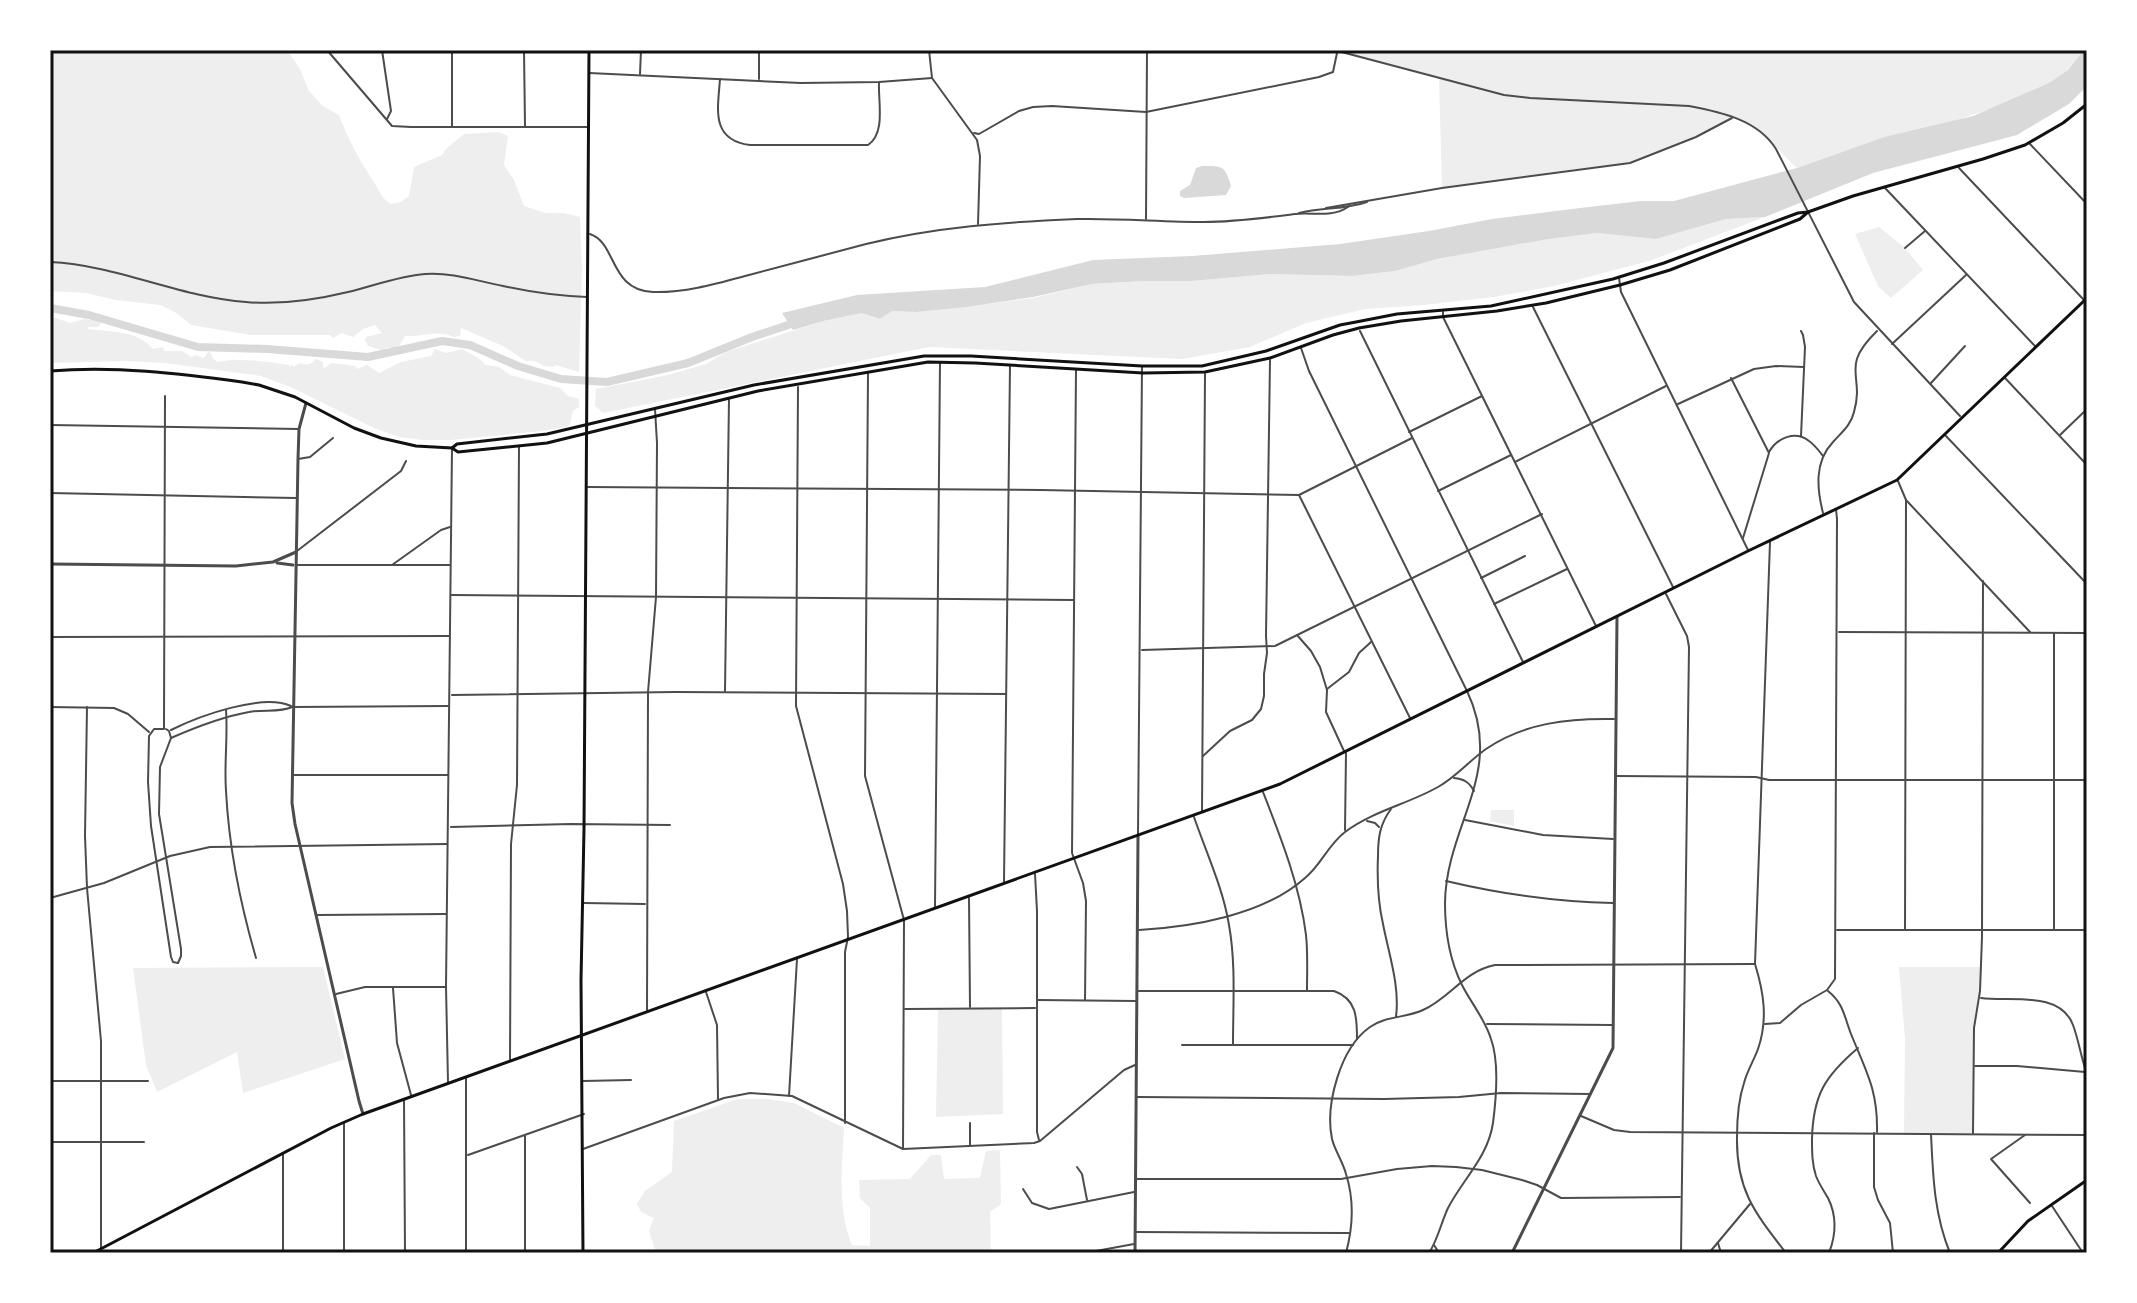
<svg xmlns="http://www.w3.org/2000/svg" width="2137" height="1303" viewBox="0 0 2137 1303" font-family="Raleway,sans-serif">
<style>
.green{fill:#eee}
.water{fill:#d9d9d9}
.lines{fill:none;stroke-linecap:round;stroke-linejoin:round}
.river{stroke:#d9d9d9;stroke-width:8}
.minor{stroke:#4c4c4c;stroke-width:2}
.tertiary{stroke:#4c4c4c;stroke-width:3}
.secondary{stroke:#111;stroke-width:3}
.primary{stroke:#111;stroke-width:3}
.neatline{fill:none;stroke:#111;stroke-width:3}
</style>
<rect width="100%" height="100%" fill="#fff"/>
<!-- green -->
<g class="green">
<path d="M50 50H287L300 69 309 91 323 106 339 115C348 140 360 161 375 184 380 192 382 199 391 204L401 202 409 196 414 167 442 155 447 148 464 134 499 132 508 136 504 165 514 180 524 206 545 213H564L580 217 582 271 579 372 556 365 554 367 544 366 535 361H526L503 346 461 328 460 336 454 337C438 329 423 337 405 336L399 346 391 349 387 347 384 351 368 346 365 340 366 337 382 333 375 325 363 329 353 337 342 333 333 338 330 335H251L191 325 178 314 161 305 116 300 86 293 50 291Z"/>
<path d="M1337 50H2084L2068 70 2049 83 1996 107 1938 126 1884 137 1797 168C1773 146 1766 129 1733 118L1696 137 1630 163 1442 188 1439 78Z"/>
<path d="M1765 217 1649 261 1554 286 1494 297 1424 305 1365 309 1306 323 1250 347 1182 359 929 347 603 413 595 406 596 389 668 375 706 364 726 352 823 321 862 313 880 319 891 311 916 312 967 307 1033 298 1092 284 1142 281H1192L1270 274 1352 276 1395 271 1437 259 1549 239 1597 233 1656 239 1726 219Z"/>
<path d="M1879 227 1905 248 1923 270 1891 298 1878 286 1855 234Z"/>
<path d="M56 318 70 323 84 319 100 321 101 324 98 327H88V329C111 332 137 330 153 349L163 347 164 351H182L192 357 196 355 204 358 208 352 211 353 212 357 217 362C240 357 265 362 289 365V367L292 364 293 367 300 363C306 366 312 364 316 359L323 362V367L325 368 331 363 355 366 357 369 367 365 379 373 401 362 431 356 435 349 446 353 462 349 478 358 486 365 499 367 510 375 560 388 568 396 579 399V407L573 411 570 424 566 427 542 431 451 440H423L399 437 374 428 293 388 261 376 165 363 126 361 50 363V319Z"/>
<path d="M1491 810H1514V826L1490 821Z"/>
<path d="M323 967 345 1059 243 1093 237 1052 157 1092 146 1065 133 968Z"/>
<path d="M1899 967H1981L1980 991 1975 1015 1973 1133H1904L1905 1039Z"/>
<path d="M938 1008H1002L1003 1114 936 1117Z"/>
<path d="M738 1099H768L794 1103 844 1128C842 1166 837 1210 852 1245L870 1246V1208L860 1198 859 1180 910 1179 931 1155H941L944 1179 980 1178 986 1151 1000 1150 1001 1204 990 1212 991 1253H656L649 1231 654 1218 641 1212 637 1204 645 1191 672 1172 674 1121Z"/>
</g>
<!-- water -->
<g class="water">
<path d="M2084 50H2087V86L2069 104 2017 135 1873 173 1765 217 1726 219 1656 239 1597 233 1549 239 1437 259 1395 271 1352 276 1270 274 1192 281H1142L1092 284 1033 297 967 307 916 312 892 311 880 319 862 313 823 321 793 330 782 313 857 295 985 287 1093 260 1192 256 1340 244 1429 231 1492 219 1580 208 1641 201H1674L1797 168 1884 137 1973 116 2049 83 2068 70Z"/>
<path d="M1202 166C1222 166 1225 165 1231 186L1226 195 1184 198 1180 196V191L1190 185 1196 168Z"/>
</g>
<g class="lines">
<!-- river -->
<path class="river" d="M50 308 89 315 198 347 267 349 368 357 442 341 470 345 518 366 561 379 607 382 688 363 752 337 797 322"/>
<!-- minor -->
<g class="minor">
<path d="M327 50 392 126 411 127H588"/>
<path d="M382 50 391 111 387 119"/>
<path d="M524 50 525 126"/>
<path d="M929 50 932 78 977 140 980 156 978 224"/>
<path d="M1334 50 1504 95 1530 98 1689 106C1721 112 1758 120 1776 149L1854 302 1960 416"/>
<path d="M589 73 801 83 879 82 932 78"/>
<path d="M640 74 641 50"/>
<path d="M720 79C718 108 710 140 750 145H868C886 133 878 102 879 83"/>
<path d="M759 79V50"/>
<path d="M452 126V50"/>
<path d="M974 133 979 134 1019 111 1033 107 1052 106 1146 112 1319 77 1333 72 1337 53"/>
<path d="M2030 144 2087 204"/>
<path d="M1959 168 2084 300"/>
<path d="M1885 188 2035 346"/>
<path d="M1326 208 1442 188 1630 163 1696 137 1732 118"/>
<path d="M1299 213C1322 207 1344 210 1367 202"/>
<path d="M1146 219 1147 50"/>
<path d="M590 234C617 243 609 290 653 292 685 293 719 283 749 275 788 265 827 254 866 244 936 227 1005 222 1077 219 1119 218 1162 222 1204 222 1235 222 1264 218 1295 214 1312 212 1332 218 1348 207"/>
<path d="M1905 248 1925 231"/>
<path d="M50 262C117 265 179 297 246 302 280 305 315 300 348 292 373 286 399 276 425 274 452 272 477 281 503 286 530 292 559 296 587 297"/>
<path d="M1619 278 1621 292 1748 550"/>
<path d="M1533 307 1673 587"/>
<path d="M1443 312V317L1596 626"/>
<path d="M1360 331 1523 662"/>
<path d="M1892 344 1966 275"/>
<path d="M1301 348 1309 371 1467 691C1506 773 1446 824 1445 903 1445 930 1450 961 1462 985 1471 1003 1485 1019 1491 1039 1499 1061 1496 1100 1493 1123 1488 1157 1463 1179 1448 1208 1441 1223 1438 1239 1429 1253"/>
<path d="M1076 370 1072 853 1083 883 1086 901 1085 1000"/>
<path d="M868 373 865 776 904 920 903 1149"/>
<path d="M1731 378 1769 453 1743 538"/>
<path d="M2005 378 2087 465"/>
<path d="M1931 383 1965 346"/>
<path d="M798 387 796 706 843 884 847 911 848 937 845 952V1123"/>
<path d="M1678 404 1754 369 1776 366 1804 367"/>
<path d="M50 425 298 429"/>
<path d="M1409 432 1482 396"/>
<path d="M1945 435 2087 584"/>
<path d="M2060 435 2087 409"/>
<path d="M1801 436 1805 347 1803 335 1801 331"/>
<path d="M1769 452C1777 438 1795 430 1809 441 1815 445 1819 451 1823 456"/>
<path d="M298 459 310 457 333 438"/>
<path d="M1515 462 1666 386"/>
<path d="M1898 481 1906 500 2030 632"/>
<path d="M587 487 1041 490 1299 495 1412 438"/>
<path d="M1438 491 1511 455"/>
<path d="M50 493 296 498"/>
<path d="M1299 495 1410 718"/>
<path d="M1823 513C1817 489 1814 462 1833 442 1842 432 1851 425 1854 412 1865 374 1839 368 1877 331"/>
<path d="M1770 542 1755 964C1764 993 1768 1020 1758 1049 1754 1060 1747 1071 1744 1083 1738 1101 1737 1119 1737 1137 1736 1190 1755 1213 1786 1253"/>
<path d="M297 551 401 471 406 461"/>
<path d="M296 565H450"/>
<path d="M392 565 441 530 450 527"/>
<path d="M1481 578 1525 556"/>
<path d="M1666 594 1687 636 1689 647 1681 1253"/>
<path d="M451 595 1073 600"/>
<path d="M1494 604 1567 569"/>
<path d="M1839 632 2087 633"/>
<path d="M1297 635 1311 651 1320 667 1327 690 1326 712 1344 751"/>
<path d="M50 637 449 636"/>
<path d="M1142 650 1275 646 1542 514"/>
<path d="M1327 689 1349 672 1359 653 1371 642"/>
<path d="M725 691 729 398"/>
<path d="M452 695 675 692 1006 694"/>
<path d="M50 707 114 708 128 714 149 732"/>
<path d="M87 707 85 836 87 888 101 1041V1248"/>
<path d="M226 710C228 737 224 764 226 791 229 849 240 903 256 958"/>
<path d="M163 729H154L149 736 148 782 151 826 171 957 173 962 178 963"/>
<path d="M164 729 165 396"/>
<path d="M166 729 169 731 171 738 160 767 159 814 181 949V956L178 963"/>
<path d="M171 730C199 716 262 693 291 706"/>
<path d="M171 738C196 727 221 717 249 712 263 709 280 713 292 707L448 706"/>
<path d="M1203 756 1230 731 1252 720 1261 709 1264 696V674L1267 653 1266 636 1270 360"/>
<path d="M294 775H448"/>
<path d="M1616 776 1756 777 1769 780H2087"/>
<path d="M1454 778C1464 779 1469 782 1474 791"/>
<path d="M1263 792C1281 838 1300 886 1306 935 1308 953 1307 972 1307 991"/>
<path d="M1391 809C1380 824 1378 837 1378 856 1377 879 1378 902 1383 924 1389 955 1400 986 1396 1017"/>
<path d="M1202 812 1205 374"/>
<path d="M1194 817C1206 852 1223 888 1229 925 1236 964 1233 1005 1233 1044"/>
<path d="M1465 820 1543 835 1613 839"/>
<path d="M1367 821 1375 823 1379 827"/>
<path d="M451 827 571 824 670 825"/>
<path d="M1345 830 1346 753"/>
<path d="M1138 834 1142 366"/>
<path d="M1035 874 1037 911V1132L1039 1140"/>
<path d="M1446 881C1501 894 1556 902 1613 903"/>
<path d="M1004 882 1010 365"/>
<path d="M50 898 104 883 170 856 210 847 447 844"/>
<path d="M969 898 970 1007"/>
<path d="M584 903 645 904"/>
<path d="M935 907 940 362"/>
<path d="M317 915 446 914"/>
<path d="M1139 930C1192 927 1264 915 1305 878 1321 865 1328 845 1345 832 1373 811 1408 804 1438 787 1456 777 1469 761 1486 749 1524 723 1569 718 1614 719"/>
<path d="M1837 930H2087"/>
<path d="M1905 930 1906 500"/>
<path d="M2054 930V633"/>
<path d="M393 988 397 1043 411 1095"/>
<path d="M1137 991H1334C1357 999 1357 1018 1357 1039"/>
<path d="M1828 991C1844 1004 1844 1016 1851 1034 1866 1071 1878 1090 1877 1132"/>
<path d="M706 992 717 1025 718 1099"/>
<path d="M336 994 365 987H445"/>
<path d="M1981 998C2010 1002 2060 990 2073 1025 2079 1041 2081 1058 2087 1074"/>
<path d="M1038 1000 1136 1001"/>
<path d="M905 1009 1035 1008"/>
<path d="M647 1010 648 692 656 597 657 443 655 409"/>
<path d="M1487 1024 1612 1025"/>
<path d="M1765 1024 1780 1023 1801 1005 1827 990 1835 979 1837 519 1836 509"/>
<path d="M1182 1045H1353"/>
<path d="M510 1060 511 844 517 785 519 447"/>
<path d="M1975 1066H2017L2085 1072"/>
<path d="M466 1078V1253"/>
<path d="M50 1081H148"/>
<path d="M583 1081 631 1080"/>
<path d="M448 1082 446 987 452 448"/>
<path d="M789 1096 797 959"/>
<path d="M1137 1097 1384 1099 1459 1097 1501 1093 1590 1094"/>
<path d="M404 1100 405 1253"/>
<path d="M1581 1116 1614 1130 1630 1132 2087 1135"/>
<path d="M344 1123V1253"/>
<path d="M970 1123V1145"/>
<path d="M1874 1133V1187L1878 1200 1890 1223 1893 1253"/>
<path d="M1973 1133 1974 1028 1980 991 1982 937 1983 581"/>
<path d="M1931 1134C1933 1176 1934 1214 1950 1253"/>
<path d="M2025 1135 1991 1159 2030 1203"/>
<path d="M50 1142H144"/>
<path d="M583 1149 724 1098 750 1093 792 1096 903 1149 1034 1143 1040 1141 1124 1070 1135 1065"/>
<path d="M283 1154V1253"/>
<path d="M468 1155 584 1114"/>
<path d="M1077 1167 1082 1174 1087 1200"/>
<path d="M1137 1179H1341L1397 1169 1432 1166 1456 1167 1482 1170 1522 1180 1537 1185 1561 1198 1680 1197"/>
<path d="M1023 1189 1032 1203 1049 1209 1134 1192"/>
<path d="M2052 1206 2083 1253"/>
<path d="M1136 1232 1349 1233"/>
<path d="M1718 1243 1721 1253"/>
<path d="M1434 1245 1439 1253"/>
<path d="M525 1253V1136"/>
<path d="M1085 1253 1134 1244"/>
<path d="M1346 1253C1353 1227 1354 1199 1346 1174 1343 1162 1335 1151 1332 1139 1325 1105 1340 1048 1370 1027 1385 1016 1406 1018 1423 1010 1450 998 1464 971 1495 965L1754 964"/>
<path d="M1709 1253 1750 1204"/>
<path d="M1829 1253C1836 1235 1837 1216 1828 1198 1824 1191 1819 1184 1816 1176 1812 1164 1812 1152 1812 1139 1813 1095 1825 1076 1858 1048"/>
</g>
<!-- tertiary -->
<g class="tertiary">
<path d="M306 403 299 429 298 459 292 803 295 824 359 1101 363 1114"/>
<path d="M277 563 293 565"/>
<path d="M50 564 236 566 273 562 296 552"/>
<path d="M1135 1253 1138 836"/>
<path d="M1512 1253 1613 1048 1617 617"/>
</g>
<!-- secondary -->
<g class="secondary">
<path d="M50 371C115 366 177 373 242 382L259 385 295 397 354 428 381 438 416 446 452 448 458 452 547 443 758 391 928 362 975 363 1143 373 1205 372 1270 358 1333 335 1359 328 1401 321 1497 311 1546 303 1620 285 1670 270 1800 219 1808 212"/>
<path d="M452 448 457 444 547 434 754 385 924 356H971L1142 366H1202L1266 351 1340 325 1356 322 1397 314 1491 306 1613 279 1664 263 1798 213 1808 212 1853 196 1983 159 2025 145 2063 123 2087 104"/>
<path d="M583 1253 581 980 584 829 589 50"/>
</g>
<!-- primary -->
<g class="primary">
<path d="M93 1253 331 1128 363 1114 1280 784 1748 551 1897 480 2087 298"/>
<path d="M1998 1253 2028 1221 2087 1180"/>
</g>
</g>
<!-- border -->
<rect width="2137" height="1303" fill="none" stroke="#ffffff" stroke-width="104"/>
<rect x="52" y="52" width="2033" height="1199" class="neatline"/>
</svg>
